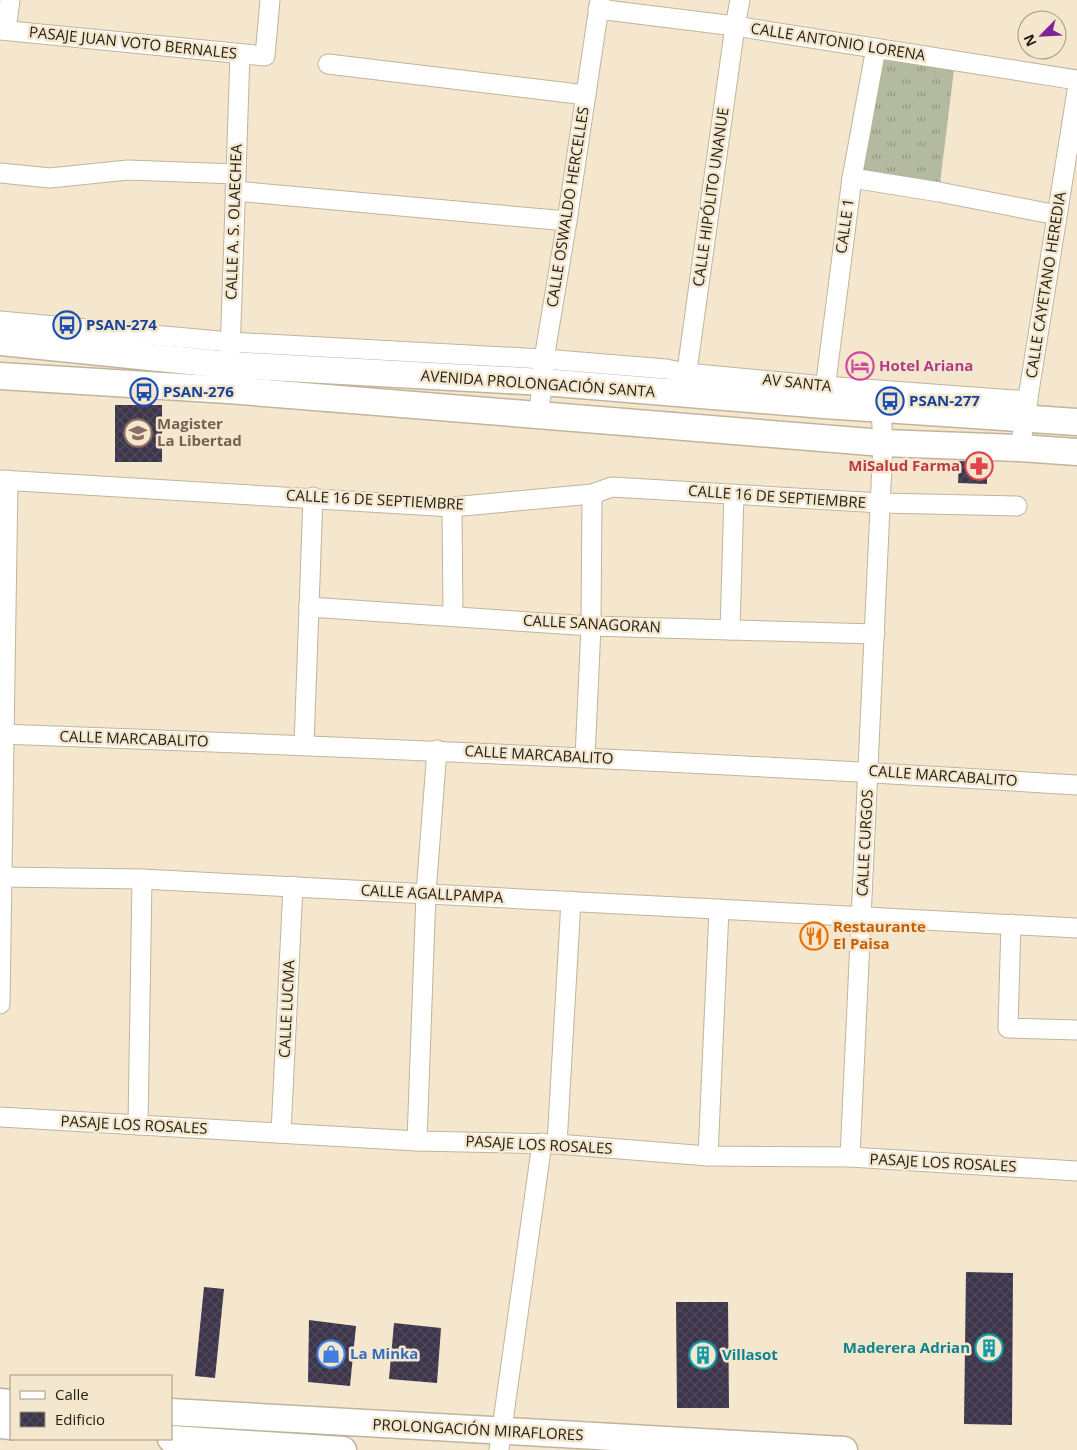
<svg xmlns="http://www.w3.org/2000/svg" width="1077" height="1450" viewBox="0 0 1077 1450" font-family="'Open Sans',sans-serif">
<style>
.grass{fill:url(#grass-tufts)}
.building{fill:url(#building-cross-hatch)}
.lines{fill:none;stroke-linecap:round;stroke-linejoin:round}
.street-casing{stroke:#c0b49b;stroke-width:21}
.secondary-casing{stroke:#c0b49b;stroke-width:29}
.street{stroke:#fff;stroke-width:19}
.secondary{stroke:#fff;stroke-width:26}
.labels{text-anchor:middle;stroke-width:5;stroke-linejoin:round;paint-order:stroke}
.street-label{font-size:15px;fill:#252117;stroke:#f4e7cd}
.transit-label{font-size:15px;font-weight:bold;fill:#164399;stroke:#f4e7cd;text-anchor:start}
.hotel-label{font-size:15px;font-weight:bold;fill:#b23c85;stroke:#f4e7cd;text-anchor:start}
.education-label{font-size:15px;font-weight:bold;fill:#785e54;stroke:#f4e7cd;text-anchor:start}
.health-label{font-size:15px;font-weight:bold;fill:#be3a42;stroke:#f4e7cd;text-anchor:end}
.food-label{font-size:15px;font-weight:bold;fill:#c56008;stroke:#f4e7cd;text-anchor:start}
.culture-label{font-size:15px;font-weight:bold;fill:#0d838f;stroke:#f4e7cd;text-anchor:end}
.shop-label{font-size:15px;font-weight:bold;fill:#366cbe;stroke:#f4e7cd;text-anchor:start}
</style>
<defs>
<pattern id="grass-tufts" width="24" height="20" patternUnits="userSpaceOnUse" patternTransform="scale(1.25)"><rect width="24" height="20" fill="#b4baa0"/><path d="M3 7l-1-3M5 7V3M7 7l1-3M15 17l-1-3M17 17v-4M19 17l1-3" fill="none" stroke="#929781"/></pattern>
<pattern id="building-cross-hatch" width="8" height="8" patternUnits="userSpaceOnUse" patternTransform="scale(1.25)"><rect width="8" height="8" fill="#3d364b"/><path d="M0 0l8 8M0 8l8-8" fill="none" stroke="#504a5c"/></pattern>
</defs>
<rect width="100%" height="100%" fill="#f4e7cd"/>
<!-- grass -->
<path class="grass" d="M876 48 955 61 939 192 852 178Z"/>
<!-- building -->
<g class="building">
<rect x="115" y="405" width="47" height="57"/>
<path d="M959 461 987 462V484L958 483Z"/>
<path d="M966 1272 1013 1273 1012 1425 964 1424Z"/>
<path d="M204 1287 224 1289 215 1378 195 1376Z"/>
<path d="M676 1302H728L729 1408H677Z"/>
<path d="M309 1320 356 1326 350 1386 308 1382Z"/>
<path d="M394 1323 441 1328 437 1383 389 1379Z"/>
</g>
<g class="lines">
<!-- street casing -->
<g class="street-casing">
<g id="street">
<path d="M598 9 735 26 1077 80"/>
<path d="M0 30 265 56 270 0"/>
<path d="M6 30 10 0"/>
<path d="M328 64 586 95"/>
<path d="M0 173 50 178 128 170 236 174"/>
<path d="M852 178 939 192 1057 215"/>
<path d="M235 191 567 221"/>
<path d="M0 321 230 342 544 359 666 369 686 373 824 386 1028 401"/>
<path d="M230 355 240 54"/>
<path d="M685 385 735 26 740 0"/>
<path d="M824 397 852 178 876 48"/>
<path d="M538 415 543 382 544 359 567 221 600 0"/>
<path d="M1020 448 1077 91"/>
<path d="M0 480 452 507 592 494 612 487 881 503 1017 506"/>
<path d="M452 507 453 616"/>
<path d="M309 607 591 626 875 634"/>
<path d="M730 630 734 494"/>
<path d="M0 734C359 747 718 762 1077 785"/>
<path d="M304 745 313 497"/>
<path d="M585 758 591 626 592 494"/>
<path d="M2 877 142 879 1077 928"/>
<path d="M1011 924 1008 1028 1077 1030"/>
<path d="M0 1004 8 480"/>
<path d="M0 1117 417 1141 557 1144 708 1156 850 1157 1077 1171"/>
<path d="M138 1125 142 879"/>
<path d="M281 1133 293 886"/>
<path d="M417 1141 426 893 437 750"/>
<path d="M557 1144 571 901"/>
<path d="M708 1156 719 909"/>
<path d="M850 1157 883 443 881 409"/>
<path d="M499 1450 542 1143"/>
</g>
</g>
<!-- secondary casing -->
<g class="secondary-casing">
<g id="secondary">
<path d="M0 342 229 365 543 382 824 405 1077 422"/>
<path d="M0 376 228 390 883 443 1020 448 1077 452"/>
<path d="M0 1402 11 1403"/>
<path d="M171 1412 844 1450"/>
<path d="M0 1425 11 1426"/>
<path d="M171 1439 343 1450"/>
</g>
</g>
<!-- street -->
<use href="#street" class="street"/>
<!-- secondary -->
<use href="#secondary" class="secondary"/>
</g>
<!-- icons -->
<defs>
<g id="bus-ring" transform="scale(1.4375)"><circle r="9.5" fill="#f4e7cd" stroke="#1a4fb4" stroke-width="1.5"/><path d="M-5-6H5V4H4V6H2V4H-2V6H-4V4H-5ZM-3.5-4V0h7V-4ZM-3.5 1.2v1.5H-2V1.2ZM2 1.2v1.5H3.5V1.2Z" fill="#1a4fb4"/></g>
<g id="hotel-ring" transform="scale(1.4375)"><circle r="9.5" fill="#f4e7cd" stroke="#d1479c" stroke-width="1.5"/><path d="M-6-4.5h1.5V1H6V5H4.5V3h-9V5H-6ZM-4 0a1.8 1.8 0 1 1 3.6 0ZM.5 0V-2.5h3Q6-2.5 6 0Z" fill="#d1479c"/></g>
<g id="school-ring" transform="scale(1.4375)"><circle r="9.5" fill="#f4e7cd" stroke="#8d6e63" stroke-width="1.5"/><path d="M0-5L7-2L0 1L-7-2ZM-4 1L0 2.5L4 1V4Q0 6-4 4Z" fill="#8d6e63"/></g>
<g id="pharmacy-ring" transform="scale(1.4375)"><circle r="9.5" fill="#f4e7cd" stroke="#e0444e" stroke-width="1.5"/><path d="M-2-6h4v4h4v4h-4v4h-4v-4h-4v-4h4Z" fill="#e0444e"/></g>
<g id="restaurant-ring" transform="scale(1.4375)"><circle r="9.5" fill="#f4e7cd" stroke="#e8710a" stroke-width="1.5"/><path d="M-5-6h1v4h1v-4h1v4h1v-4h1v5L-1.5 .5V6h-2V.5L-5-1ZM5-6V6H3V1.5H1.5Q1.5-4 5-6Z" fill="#e8710a"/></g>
<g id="building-ring" transform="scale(1.4375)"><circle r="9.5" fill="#f4e7cd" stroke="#0f9aa8" stroke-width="1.5"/><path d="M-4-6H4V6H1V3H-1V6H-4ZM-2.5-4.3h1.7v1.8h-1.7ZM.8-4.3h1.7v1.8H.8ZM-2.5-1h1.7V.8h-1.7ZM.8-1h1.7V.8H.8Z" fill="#0f9aa8"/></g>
<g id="shop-ring" transform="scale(1.4375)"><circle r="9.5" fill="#f4e7cd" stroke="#3f7fe0" stroke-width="1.5"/><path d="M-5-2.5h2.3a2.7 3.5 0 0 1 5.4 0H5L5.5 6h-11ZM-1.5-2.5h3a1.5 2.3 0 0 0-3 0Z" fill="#3f7fe0"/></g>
</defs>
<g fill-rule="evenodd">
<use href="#bus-ring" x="67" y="325"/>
<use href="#hotel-ring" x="860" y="366"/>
<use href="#bus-ring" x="144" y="392"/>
<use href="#bus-ring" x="890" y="401"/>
<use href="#school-ring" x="138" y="433"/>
<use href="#pharmacy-ring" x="979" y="466"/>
<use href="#restaurant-ring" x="814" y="936"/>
<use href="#building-ring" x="989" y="1348"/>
<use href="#shop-ring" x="331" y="1354"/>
<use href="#building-ring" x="703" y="1355"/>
</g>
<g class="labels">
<!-- street labels -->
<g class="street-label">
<text transform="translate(838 42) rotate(9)" y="5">CALLE ANTONIO LORENA</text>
<text transform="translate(133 43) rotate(6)" y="5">PASAJE JUAN VOTO BERNALES</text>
<text transform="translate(711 197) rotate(-82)" y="5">CALLE HIPÓLITO UNANUE</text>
<text transform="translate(568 207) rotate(-81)" y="5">CALLE OSWALDO HERCELLES</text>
<text transform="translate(234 222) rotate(-88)" y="5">CALLE A. S. OLAECHEA</text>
<text transform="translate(845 226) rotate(-82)" y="5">CALLE 1</text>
<text transform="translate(1046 285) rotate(-81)" y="5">CALLE CAYETANO HEREDIA</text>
<text transform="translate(797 383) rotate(6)" y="5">AV SANTA</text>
<text transform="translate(538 384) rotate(4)" y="5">AVENIDA PROLONGACIÓN SANTA</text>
<text transform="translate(777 497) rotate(4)" y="5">CALLE 16 DE SEPTIEMBRE</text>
<text transform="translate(375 500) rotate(3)" y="5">CALLE 16 DE SEPTIEMBRE</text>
<text transform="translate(592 624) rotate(3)" y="5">CALLE SANAGORAN</text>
<text transform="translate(134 739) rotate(2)" y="5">CALLE MARCABALITO</text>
<text transform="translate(539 755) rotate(3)" y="5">CALLE MARCABALITO</text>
<text transform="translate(943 776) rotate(4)" y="5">CALLE MARCABALITO</text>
<text transform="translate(865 843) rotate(-87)" y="5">CALLE CURGOS</text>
<text transform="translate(432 894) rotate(3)" y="5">CALLE AGALLPAMPA</text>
<text transform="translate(287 1009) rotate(-87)" y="5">CALLE LUCMA</text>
<text transform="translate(134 1125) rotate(3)" y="5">PASAJE LOS ROSALES</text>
<text transform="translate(539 1145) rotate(3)" y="5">PASAJE LOS ROSALES</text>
<text transform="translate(943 1163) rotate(3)" y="5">PASAJE LOS ROSALES</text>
<text transform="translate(478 1430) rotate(3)" y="5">PROLONGACIÓN MIRAFLORES</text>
</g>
<!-- transit labels -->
<g class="transit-label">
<text x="86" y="330">PSAN-274</text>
<text x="163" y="397">PSAN-276</text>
<text x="909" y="406">PSAN-277</text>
</g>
<!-- hotel labels -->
<g class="hotel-label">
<text x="879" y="371">Hotel Ariana</text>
</g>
<!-- education labels -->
<g class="education-label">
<text x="157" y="429">Magister<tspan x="157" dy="17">La Libertad</tspan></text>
</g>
<!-- health labels -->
<g class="health-label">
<text x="960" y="471">MiSalud Farma</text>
</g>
<!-- food labels -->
<g class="food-label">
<text x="833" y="932">Restaurante<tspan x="833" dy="17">El Paisa</tspan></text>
</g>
<!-- culture labels -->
<g class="culture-label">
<text x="970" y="1353">Maderera Adrian</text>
<text x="722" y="1360" text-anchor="start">Villasot</text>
</g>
<!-- shop labels -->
<g class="shop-label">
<text x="350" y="1359">La Minka</text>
</g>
</g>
<!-- legend -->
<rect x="10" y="1375" width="162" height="65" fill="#f4e7cd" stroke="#a19884"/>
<rect x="20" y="1391" width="25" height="8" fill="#ffffff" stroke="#a19884"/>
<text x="55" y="1400" font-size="15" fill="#252117">Calle</text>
<rect x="20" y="1412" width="25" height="15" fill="url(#building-cross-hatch)" stroke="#a19884"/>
<text x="55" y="1425" font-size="15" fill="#252117">Edificio</text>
<!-- north arrow -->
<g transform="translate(1042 35) rotate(246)"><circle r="24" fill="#f4e7cd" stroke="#a19884"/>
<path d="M0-4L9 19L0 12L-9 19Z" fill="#7e2593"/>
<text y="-8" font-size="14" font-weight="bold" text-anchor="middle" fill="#252117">N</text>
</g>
</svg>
